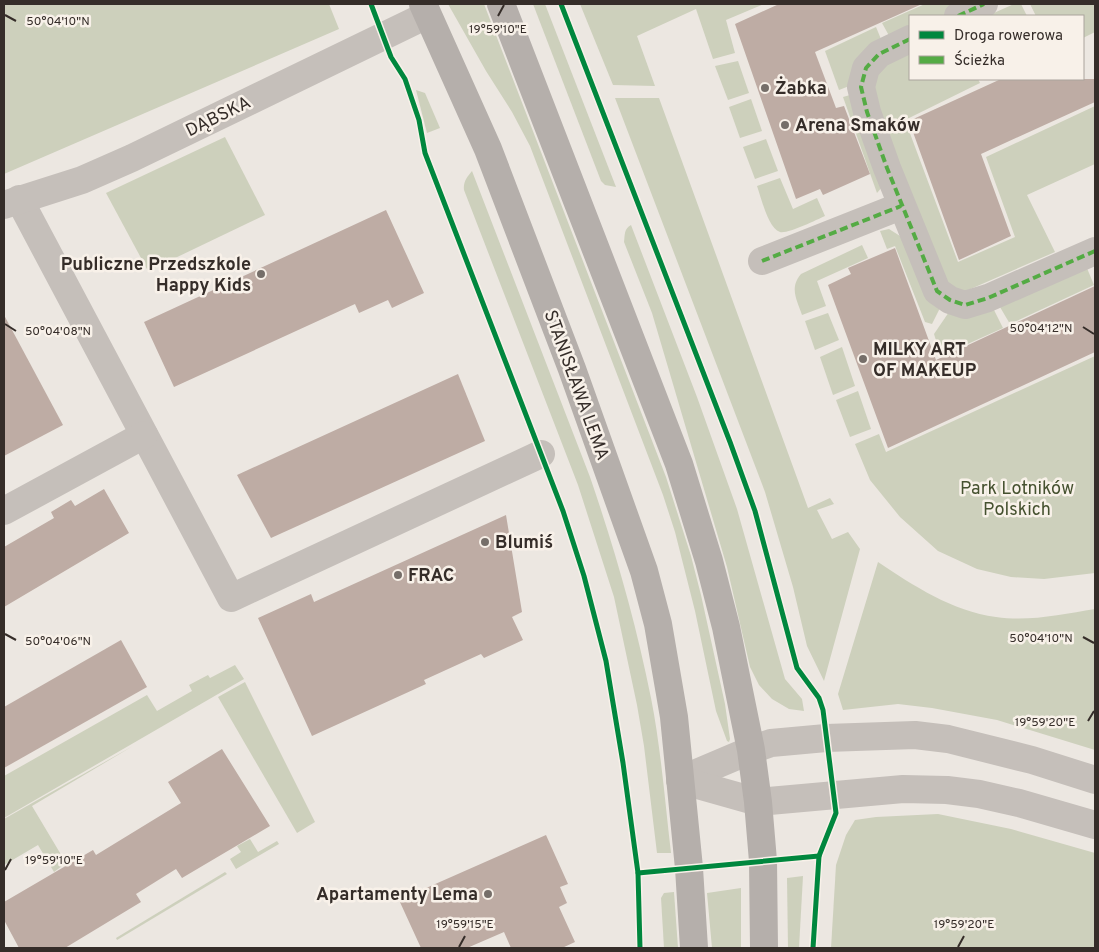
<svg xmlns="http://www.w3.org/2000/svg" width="1099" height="952" viewBox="0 0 1099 952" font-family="Overpass,sans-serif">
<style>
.green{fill:#cdd0bc}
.building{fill:#beaca4}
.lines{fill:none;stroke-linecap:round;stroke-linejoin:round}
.street{stroke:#c5bfba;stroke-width:28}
.secondary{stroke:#b5afab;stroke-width:28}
.quiet{stroke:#54ab44;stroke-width:4;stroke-dasharray:8 4;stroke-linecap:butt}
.cycleway-casing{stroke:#f8f1e9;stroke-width:8}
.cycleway{stroke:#00873e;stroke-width:5}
.ticks{fill:none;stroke:#352d29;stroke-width:2}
.poi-dot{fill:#756e69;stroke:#f8f1e9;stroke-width:2}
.labels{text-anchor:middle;stroke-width:5;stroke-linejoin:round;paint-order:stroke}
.poi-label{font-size:18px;font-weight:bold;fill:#352d29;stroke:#f8f1e9;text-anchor:start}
.street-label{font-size:18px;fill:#352d29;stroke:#f8f1e9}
.park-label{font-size:18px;fill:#45512f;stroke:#f8f1e9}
.ticks-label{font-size:12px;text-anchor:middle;fill:#352d29;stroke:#f8f1e9;stroke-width:5;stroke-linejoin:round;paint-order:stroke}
</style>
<rect width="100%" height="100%" fill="#ece7e1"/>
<!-- green -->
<g class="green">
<path d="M4 4H329L339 29 4 174Z"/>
<path d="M448 4H484L666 477 691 556 701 595 725 704 730 739 729 742 727 741 716 711 695 611 675 532 663 495 530 146 512 112 486 71Z"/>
<path d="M533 4H545L616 187 605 185 601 181Z"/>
<path d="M580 4H764L726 20 735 53 713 59 696 9 637 36 655 86 613 85Z"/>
<path d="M925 4H973L946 16H910V33L892 41 882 23Z"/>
<path d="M1014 4H1021L1027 16H987Z"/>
<path d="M1030 4H1095V32L1083 38V16H1036Z"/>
<path d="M876 27 883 44 857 83 839 90 825 51Z"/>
<path d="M910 50V79H978L980 83 905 120 958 262 1015 237 986 157 1095 106V164L1027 195 1055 252 966 291 953 289 943 280 869 86 876 71Z"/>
<path d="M738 61 749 93 728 100 715 66Z"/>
<path d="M416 90 425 93 440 128 427 133Z"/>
<path d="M857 93 882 187 877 193 843 97Z"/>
<path d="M615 98H659L808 508 830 498 834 504 817 510 832 539 848 532 860 549 824 681 807 646 793 587 765 492Z"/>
<path d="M751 99 762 131 740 138 729 107Z"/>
<path d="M225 137 265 215 148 271 106 193Z"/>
<path d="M766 139 778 171 755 179 743 147Z"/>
<path d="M472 171 590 477C615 550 636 623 651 698 661 749 665 802 671 853H657L644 746 637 705 614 597 578 485 464 190C463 182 467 177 472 171Z"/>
<path d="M780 178 793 209 817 198 825 216C816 220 788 234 780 232 768 228 761 197 757 186Z"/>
<path d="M631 225 697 397 737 509 785 679 802 699 804 711 789 709 772 699 759 685 750 667 727 567 652 313 624 242C625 234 624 229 631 225Z"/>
<path d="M889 229 900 236 940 308 932 324 925 322 895 246 887 249 880 231Z"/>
<path d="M862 245 868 258 817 281 826 306 802 315C797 300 789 288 801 274Z"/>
<path d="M1084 261 1094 285 1010 324 997 302Z"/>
<path d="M992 306 1003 328 941 356 934 334 949 312Z"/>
<path d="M828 313 839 340 815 350 805 321Z"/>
<path d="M842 347 855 386 833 395 820 357Z"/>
<path d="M1095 356V573L1044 579 1011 577 977 569 938 551 900 517 870 480 855 444 879 434 886 452Z"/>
<path d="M858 391 871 429 850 437 836 400Z"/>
<path d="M878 562C914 586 952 611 996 617 1029 622 1063 614 1095 609V750L997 720 932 708 898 704 843 710 838 694Z"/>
<path d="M235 665 244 679 4 818V776L147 695 157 711 192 691 189 685 208 675 210 678Z"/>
<path d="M245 682 315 822 297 833 218 697Z"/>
<path d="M133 746 32 806 66 863 54 872 38 845 4 865V819Z"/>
<path d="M938 814 1011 829 1095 853V948H831L836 865 846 835 855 820 876 817Z"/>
<path d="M250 839 258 852 277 841 279 844 236 869 230 859 241 852 237 846Z"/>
<path d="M225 872 227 874 117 940 116 938Z"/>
<path d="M803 876 799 948H788L787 878Z"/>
<path d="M741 888V948H712L707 893Z"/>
<path d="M674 892 678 948H664L661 898 664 893Z"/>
</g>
<!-- building -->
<g class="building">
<path d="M779 4H922L815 52 836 108 844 106 870 174 823 195 820 189 796 199 735 24Z"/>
<path d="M1001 79H1095V102L981 154 1011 236 959 260 909 121Z"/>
<path d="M386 210 424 293 392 308 388 300 359 313 355 304 174 387 144 322Z"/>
<path d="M895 248 936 360 1095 286V352L888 448 828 285 851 274 848 268Z"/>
<path d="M4 315 63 425 4 456Z"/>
<path d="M458 374 485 441 271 538 237 475Z"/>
<path d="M104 489 129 533 4 607V547L54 518 51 512 71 500 75 506Z"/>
<path d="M506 515 522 612 512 617 523 640 484 658 481 654 424 680 426 684 312 736 258 618 311 594 314 602Z"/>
<path d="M121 640 147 687 4 768V707Z"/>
<path d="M222 749 270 826 182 878 176 869 136 894 141 902 65 948H19L4 920V902L93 850 96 855 181 803 168 782Z"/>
<path d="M546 835 568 884 560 887 567 903 559 907 575 942 562 948H511L504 932 467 948H421L399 900Z"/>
</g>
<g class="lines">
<!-- street -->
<g class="street">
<path d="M958 16 984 4"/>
<path d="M910 39 879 54 866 68 861 87 867 112 887 168 937 291 950 300 965 305 988 298 1095 251"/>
<path d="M19 199 231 598 541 454"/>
<path d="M4 205 82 180 132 158 427 15"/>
<path d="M762 261 901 206"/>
<path d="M4 511 144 435"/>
<path d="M680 780 751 750 771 743 826 738 915 735 948 739 1032 760 1095 780"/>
<path d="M680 780 758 802 903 789 947 790 979 794 1019 803 1095 825"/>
</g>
<!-- secondary -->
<g class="secondary">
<path d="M423 4 488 149 572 369 644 571 658 624 674 717 689 868 694 948"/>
<path d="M501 4 679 464 709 561 726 627 751 750 758 802 763 861 764 948"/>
</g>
<!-- quiet -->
<g class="quiet">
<path d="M958 16 984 4"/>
<path d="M910 39 879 54 866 68 861 87 867 112 887 168 937 291 950 300 965 305 988 298 1095 251"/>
<path d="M762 261 901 206"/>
</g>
<!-- cycleway casing -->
<g class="cycleway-casing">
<g id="cycleway">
<path d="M371 4 391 57 405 79 419 120 425 153 563 511 584 576 606 661 623 763 638 873 640 948"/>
<path d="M561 4 730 442 755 511 797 668 819 698 823 710 836 813 819 856 813 948"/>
<path d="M638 873 819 856"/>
</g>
</g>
<!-- cycleway -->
<use href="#cycleway" class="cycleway"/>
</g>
<!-- ticks -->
<path class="ticks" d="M5 15 16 21M498 16 504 5M5 324 16 331M1083 327 1094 334M5 634 16 640M1083 637 1094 643M1088 721 1094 711M5 870 11 859M459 947 465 936M958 947 964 936"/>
<!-- markers -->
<g class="poi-dot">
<circle cx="765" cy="88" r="5"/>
<circle cx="785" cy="125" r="5"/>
<circle cx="261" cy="274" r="5"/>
<circle cx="863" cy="359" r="5"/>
<circle cx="485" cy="542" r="5"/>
<circle cx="398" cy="575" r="5"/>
<circle cx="488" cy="894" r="5"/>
</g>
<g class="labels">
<!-- poi labels -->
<g class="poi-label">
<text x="775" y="94">Żabka</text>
<text x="795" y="131">Arena Smaków</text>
<text x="251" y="270" text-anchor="end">Publiczne Przedszkole<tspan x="251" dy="21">Happy Kids</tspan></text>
<text x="873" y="355">MILKY ART<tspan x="873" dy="21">OF MAKEUP</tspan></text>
<text x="495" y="548">Blumiś</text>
<text x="408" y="581">FRAC</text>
<text x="478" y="900" text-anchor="end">Apartamenty Lema</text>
</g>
<!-- street labels -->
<g class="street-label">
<text transform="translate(218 116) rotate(-26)" y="6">DĄBSKA</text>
<text transform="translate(577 385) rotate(70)" y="6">STANISŁAWA LEMA</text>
</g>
<!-- park labels -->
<g class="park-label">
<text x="1017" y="494">Park Lotników<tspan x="1017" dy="21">Polskich</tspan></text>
</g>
</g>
<g class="ticks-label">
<text x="58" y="25">50°04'10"N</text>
<text x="498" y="33">19°59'10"E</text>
<text x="1041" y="332">50°04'12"N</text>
<text x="58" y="335">50°04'08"N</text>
<text x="1041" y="642">50°04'10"N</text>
<text x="58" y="645">50°04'06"N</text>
<text x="1045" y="726">19°59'20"E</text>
<text x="54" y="864">19°59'10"E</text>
<text x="465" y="928">19°59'15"E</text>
<text x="964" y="928">19°59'20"E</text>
</g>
<!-- border -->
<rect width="1099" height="952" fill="none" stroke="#352d29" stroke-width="10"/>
<!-- legend -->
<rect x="909" y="15" width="175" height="65" fill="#f8f1e9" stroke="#aaa39c"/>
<rect x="919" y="31" width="25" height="8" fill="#00873e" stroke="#aaa39c"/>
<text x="954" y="40" font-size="15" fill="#352d29">Droga rowerowa</text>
<rect x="919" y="56" width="25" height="8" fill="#54ab44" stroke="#aaa39c"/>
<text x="954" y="65" font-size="15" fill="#352d29">Ścieżka</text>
</svg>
